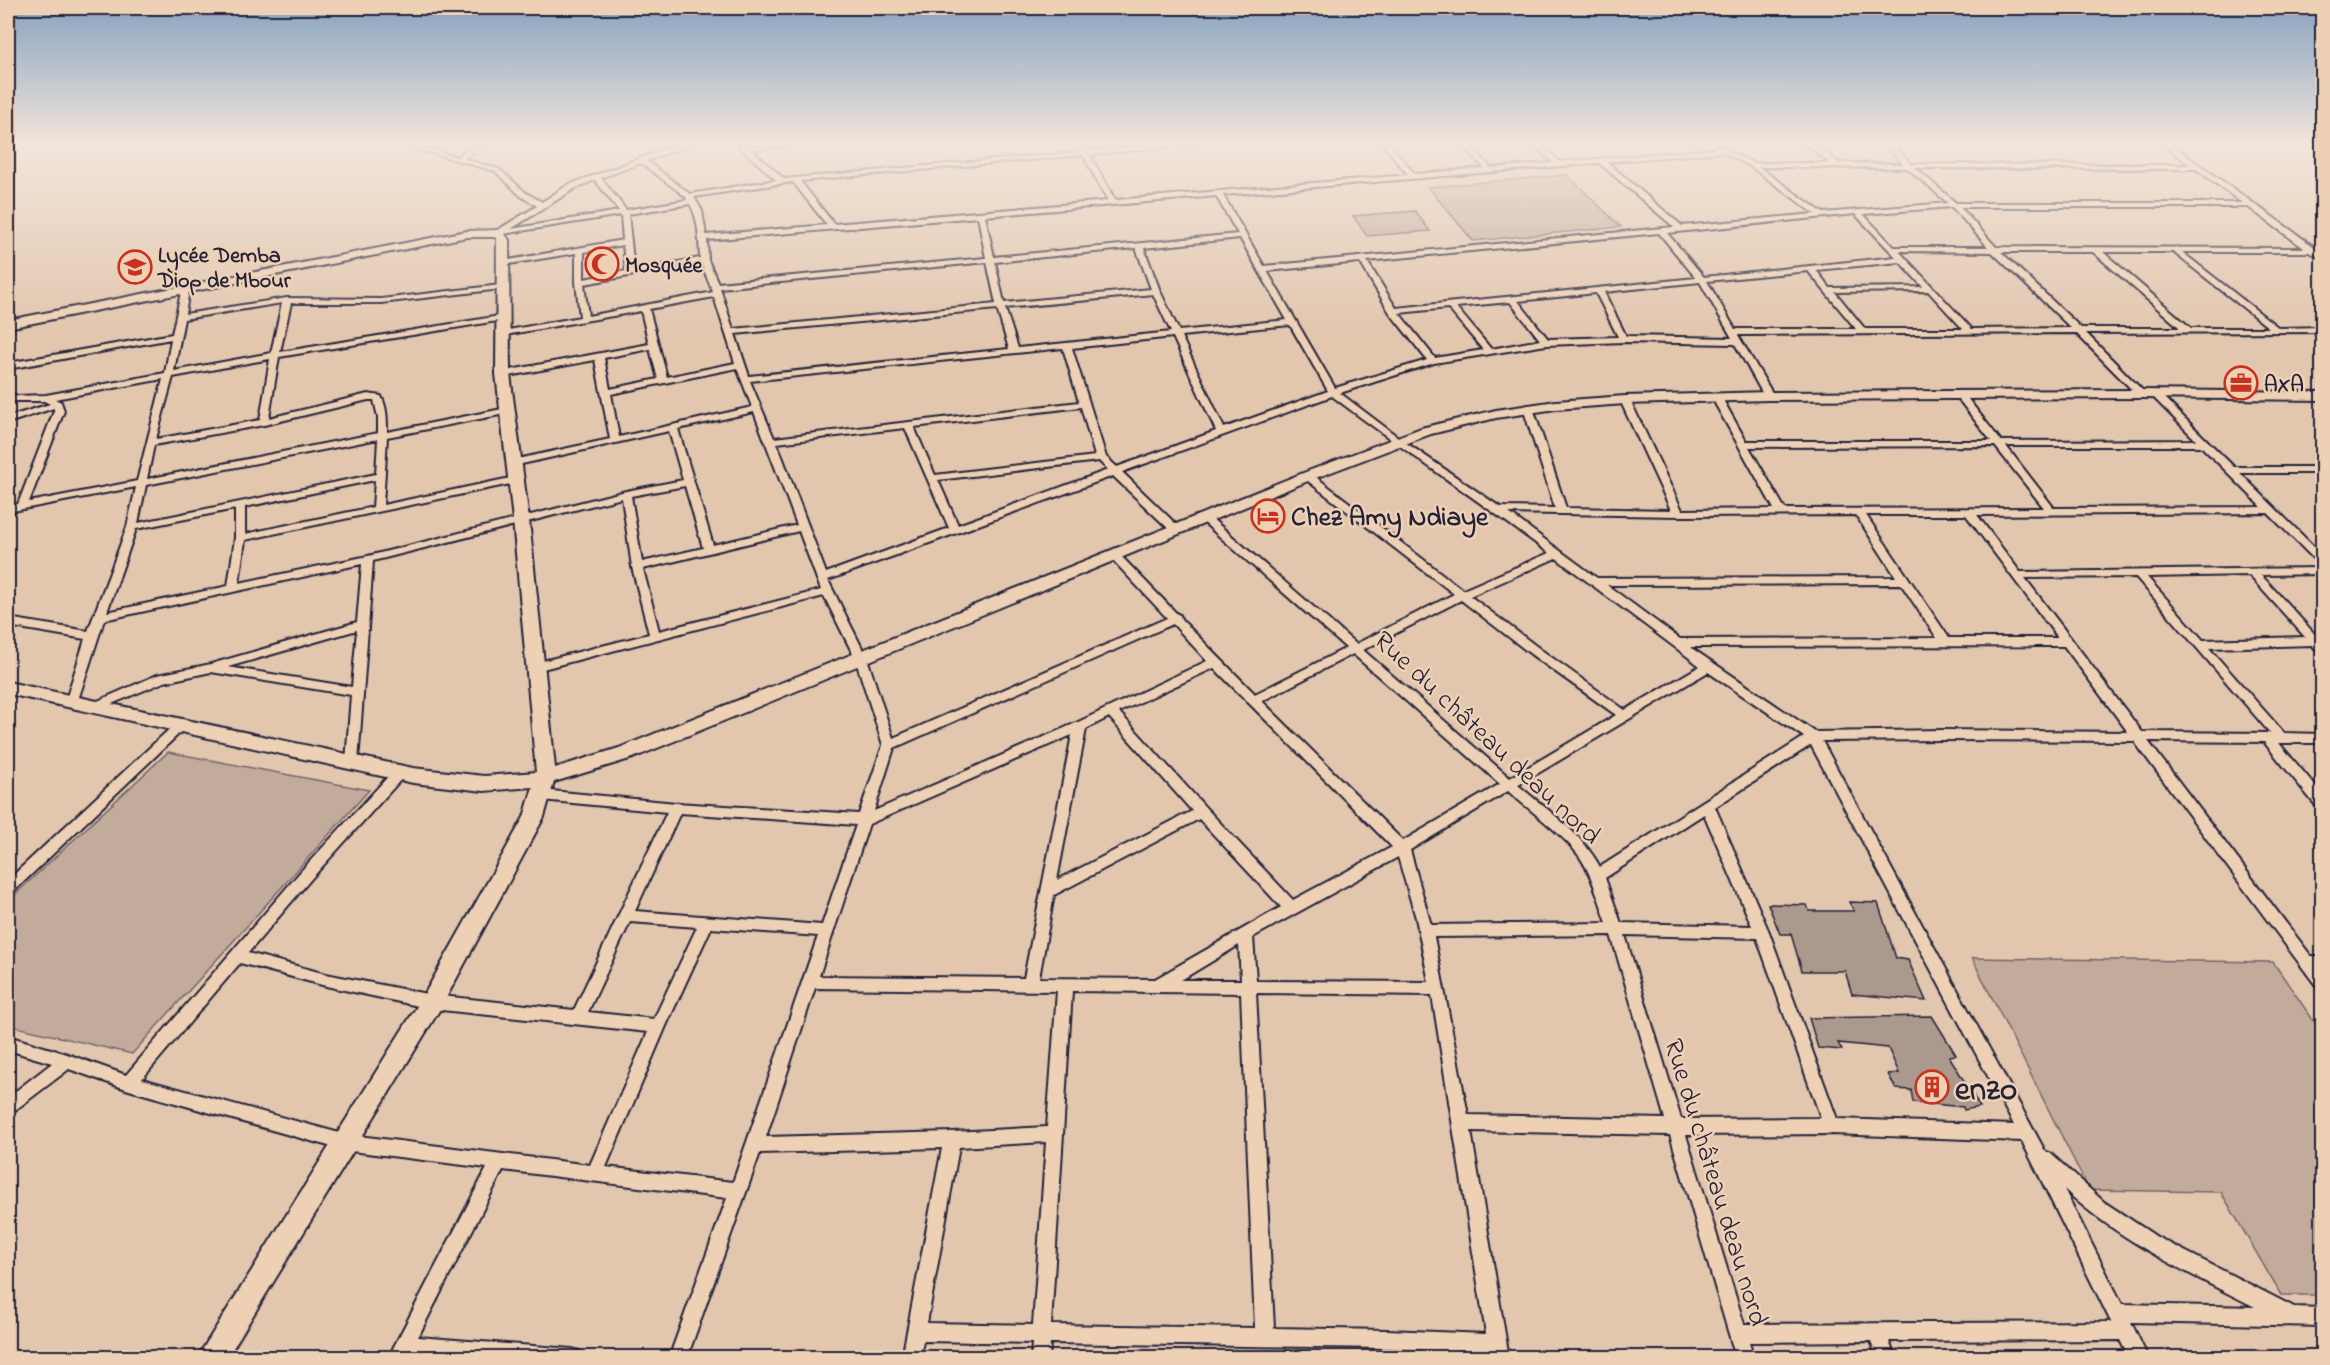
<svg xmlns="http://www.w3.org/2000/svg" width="2330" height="1365" viewBox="0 0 2330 1365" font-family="'Indie Flower',sans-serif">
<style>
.green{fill:#c2ab9b;stroke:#72666b;stroke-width:1.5}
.building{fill:#ac998e;stroke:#22223b;stroke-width:1.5}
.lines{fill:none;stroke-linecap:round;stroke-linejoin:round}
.minor-casing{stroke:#22223b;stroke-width:4}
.secondary-casing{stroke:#22223b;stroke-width:4}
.minor{fill:#eed1b5;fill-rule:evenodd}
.secondary{fill:#eed1b5;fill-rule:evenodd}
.labels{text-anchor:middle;stroke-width:5;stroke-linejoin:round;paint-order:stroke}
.far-poi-label{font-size:22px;font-weight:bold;fill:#22223b;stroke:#eed1b5;text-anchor:start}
.poi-label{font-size:27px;font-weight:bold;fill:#22223b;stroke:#eed1b5;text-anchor:start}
.street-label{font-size:27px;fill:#22223b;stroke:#eed1b5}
.near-poi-label{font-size:33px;font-weight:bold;fill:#22223b;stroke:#eed1b5;text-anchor:start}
</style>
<rect width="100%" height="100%" fill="#e2c6ae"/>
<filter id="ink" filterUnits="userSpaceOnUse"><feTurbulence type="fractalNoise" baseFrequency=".0167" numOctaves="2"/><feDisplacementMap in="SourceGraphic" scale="12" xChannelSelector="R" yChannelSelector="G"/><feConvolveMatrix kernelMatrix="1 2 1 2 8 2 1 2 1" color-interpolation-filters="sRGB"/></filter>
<g filter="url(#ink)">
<!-- green -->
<g class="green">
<path d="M1567 175 1621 227 1473 241 1428 187Z"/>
<path d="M1415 211 1430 231 1367 236 1353 216Z"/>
<path d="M168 752 369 790 132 1054 8 1025V901Z"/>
<path d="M1972 958 2273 962 2322 1033V1295H2281L2221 1192 2089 1190Z"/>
</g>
<!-- building -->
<g class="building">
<path d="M1849 902 1878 903 1896 958 1908 960 1926 1001 1852 994 1845 971H1802L1791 934H1780L1768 904 1807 905 1809 911H1854Z"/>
<path d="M1932 1016 1956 1055 1949 1056 1980 1107 1964 1110 1963 1107 1913 1102 1911 1090 1896 1089 1888 1074 1899 1073 1888 1048 1838 1043 1842 1050 1818 1048 1809 1018Z"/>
</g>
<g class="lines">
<!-- minor casing -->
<g class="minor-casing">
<g id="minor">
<path d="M396 143H408L457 157 477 143H485L464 159 499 169 526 193 542 202 568 185 682 143H692L647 161 690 194 776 180 743 150 740 146 743 144 748 147 812 143 752 150 784 179 1081 152 1077 143H1084L1088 151 1171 143H1200L1090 155 1115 200 1408 175 1382 143H1389L1415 174 1484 168 1461 143H1468L1491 168 1553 163 1533 143H1540L1560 162 1715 149 1714 147 1717 145 1753 163H1830L1804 143H1812L1839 163 1903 164 1885 143H1892L1911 164 2190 165 2161 143H2169L2316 248 2322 254V259L2310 252H2182L2279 328 2322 327V332L2086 333 2144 392V396H2138L2076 333 1738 335 1774 396 1769 399 1764 396 1735 344 1623 342 1546 345 1434 363 1340 393 1402 440 1500 507 1555 508 1523 408 1528 405 1533 408 1566 508 1671 510 1620 400 1625 397 1630 400 1682 510 1774 509 1712 398 1717 395 1722 398 1746 441H1991L1956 396 1961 393 1964 394 2001 441 2196 440 2152 396V392H2158L2234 467H2322V473H2240L2322 555V564L2318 563 2268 513 1977 515 2020 572 2322 568V574L2261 575 2322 642V653L2318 652 2312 645 2209 648 2284 733 2322 734V743H2279L2322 794V808L2317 807 2264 742 2148 741 2311 956H2322V968H2320L2322 971V988L2317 987 2134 741 1942 740 1822 741 2045 1151 2050 1153 2104 1202 2157 1237 2294 1307 2322 1308V1326L2131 1322 2148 1358H2129L2120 1340 1889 1341 1895 1358H1877L1871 1341 1749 1342 1754 1358H1736L1670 1135 1471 1131 1509 1358H1491L1490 1353 1387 1348 1050 1343 1049 1358H1031L1032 1343 923 1341 920 1358H902L942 1148 760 1153 687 1358H669L727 1198 503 1170 418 1337 572 1349 579 1351 581 1358H446L409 1355 407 1358H388L487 1168 343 1150 129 1090 69 1069 14 1111 8 1113V1097L52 1063 8 1050V1036L67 1054 126 1075 301 871 395 769H405L406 772 405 775 311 879 248 953 326 974 432 995 574 1010 667 812 541 800 536 799 534 795 536 791 541 790 676 803 859 814 883 745 855 658 824 596 535 671 531 670 529 667 531 664 649 634 632 567 622 498 373 561 358 762 357 765H347L346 762 351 695 211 672 164 682 97 710 91 706 93 703 157 675 211 664 357 622 362 564 104 620 78 700 72 704 68 703 66 700 85 639 8 626V618L88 631 127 527 136 487 8 512V506L18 504 54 411V408L8 423V417L50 404 44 401H12L8 398V391L17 396 46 395 165 373 171 339 8 369V363L172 334 182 288 189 290 185 314 287 298 381 299 501 285 505 287 501 289 381 303H291L280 352 506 315V319L503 320 279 357 269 418 368 394 381 396C387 407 387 419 387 432L507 408 512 411 510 413 387 437 383 505 515 477 520 480 515 483 245 540 239 583 368 556 626 491 683 480 669 431 513 466 508 463 513 460 610 439 595 360 503 377 500 376V372L649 344 641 311 500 336V332L503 331 580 317 576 282V253L503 265 499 263 503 261 623 240 621 215 496 235V231L537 206 521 196 495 171ZM1722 152 1750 166 1815 214 1682 226 1607 162ZM1083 155 1108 201 834 224 800 181ZM641 163 686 197 687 200 626 210 601 178ZM1599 163 1674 227 1264 266 1223 195ZM1759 167 1907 168 1948 203 1823 213ZM1915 168 2196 169 2242 203H1956ZM595 180 619 211 511 229 574 189ZM793 182 827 225 706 235 702 211 694 197ZM1216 196 1238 234 994 257 985 216ZM690 204C699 219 699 240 700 258L634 270 628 214ZM1952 207 1988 247H1894L1863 214ZM1960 207H2248L2304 248 1996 247ZM1855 214 1896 257 1704 277 1667 233ZM978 217 986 258 718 283 708 260 707 240ZM1659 233 1696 278 1396 308 1367 261ZM1240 238 1287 320 1179 331 1160 291 1144 248ZM623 245 626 271 584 279V252ZM1136 248 1151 289 1004 303 995 262ZM1899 251 1992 252 2071 328 1972 329ZM2001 252H2093L2180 328H2081ZM2103 252H2173L2269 328H2191ZM987 262 996 304 733 329 720 288ZM1360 262 1390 313 1427 360 1335 388 1267 271ZM1900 262 1923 287 1830 288 1816 270ZM701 263 713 292 588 316 584 284ZM1808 271 1856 329H1735L1707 281ZM1700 282 1732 338 1626 336 1604 292ZM1928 291 1963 329H1865L1835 292ZM1596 293 1618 337 1548 339 1518 301ZM1153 294 1171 332 1018 348 1005 308ZM714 297 735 363 667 377 649 309ZM1510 302 1540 340 1491 349 1456 307ZM282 303 271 353 174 371 184 319ZM1448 308 1483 350 1435 358 1399 313ZM997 309 1009 349 749 376 735 334ZM1290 325 1328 391 1224 428 1181 336ZM1173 337 1216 431 1117 467 1106 457 1072 348ZM1063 348 1079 402 774 438 750 381ZM650 349 658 379 610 389 604 358ZM270 359 260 420 156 439 173 377ZM737 368 752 407 619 437 611 394ZM163 379 137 481 29 502 64 411 61 402 55 399ZM1332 396C1403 450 1478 500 1549 553L1463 590 1312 474H1304V478L1454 594 1356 644 1210 517H1202L1201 519 1202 521 1346 648 1255 694 1181 619 1180 615 1177 614 1119 554H1111L1110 556 1111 558 1167 618 893 738 867 658 828 580 1113 476 1173 533H1181L1182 531 1181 529 1122 472ZM368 400H374L378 417V433L147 479 154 445 264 425ZM1081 407 1095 456 935 475 914 427ZM754 412 797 525 713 545 678 429ZM905 428 949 528 826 573 777 443ZM378 439 376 474 138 523 146 485ZM1995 446 2044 508 1785 509 1749 447ZM2006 446H2201L2262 507 2054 508ZM1099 461 1108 470 958 525 938 480ZM375 480 373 507 245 534V507ZM685 486 703 548 642 562 631 496ZM235 509V538L228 586 107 612 136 529ZM1509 513 1678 516 1856 515 1896 577 1597 578ZM1866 515H1966L2058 638H1949ZM799 531 821 590 659 631 643 569ZM1556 558 1700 666 1625 710 1540 649 1470 596ZM2249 575 2305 637 2203 640 2147 577ZM2136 577 2270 733 2142 732 2025 578ZM1901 584 1937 638 1680 639 1607 585ZM1461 600 1532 655 1616 715 1510 778 1363 650ZM1173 624 1207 661 1076 723 874 811 894 748ZM357 630 352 687 228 667ZM2064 646 2128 732 1942 730 1815 732 1690 647ZM1353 654 1500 784 1403 841 1262 701ZM1214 668 1392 847 1293 900 1206 808 1119 712ZM1708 672 1804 737 1600 867C1582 833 1547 810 1518 785ZM1109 717 1192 811 1057 880 1086 729ZM1072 735 1024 978 819 976 869 824ZM1811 745 2014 1125 1837 1119 1769 932 1715 807ZM1508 791C1528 809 1571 840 1583 862 1594 881 1600 903 1607 923L1431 925 1410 850ZM680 813 856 825 822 925 635 911ZM1704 814 1752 926 1621 923 1605 878ZM1199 819 1281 907 1155 979 1039 978 1054 895ZM1398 857 1416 918 1429 982 1256 981 1253 937ZM630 922 697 927 654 1019 588 1012ZM711 928 818 936 733 1182 606 1167 666 1026ZM1611 935 1665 1119 1468 1115 1434 937ZM1625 935 1757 938 1821 1118 1681 1119ZM1239 945 1241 980H1181ZM240 963 326 986 432 1009 648 1032 590 1165 343 1134 142 1079ZM815 988 1057 991 1047 1127 952 1132 766 1137ZM1072 991 1241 993 1255 1328 1051 1325ZM1256 993 1432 995 1486 1334 1387 1330 1274 1328ZM1832 1134 2022 1141 2111 1322 1744 1324 1686 1135ZM1046 1142 1033 1325 927 1323 959 1147ZM2064 1189C2119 1241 2188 1273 2255 1307L2122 1304Z"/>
<path d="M181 721 185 722 187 725 185 728 13 892 8 893V880L177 722Z"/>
</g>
</g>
<!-- secondary casing -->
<g class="secondary-casing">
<path id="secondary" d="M499 230 503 231 509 240 510 374 529 520 555 768 619 748 1303 473 1421 428 1496 410 1556 401 1625 396 1769 392 2141 390 2322 392V400L2141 398 1769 400 1625 404 1556 409 1496 418 1431 434 1313 479 633 758 554 782 544 817 440 1009 227 1358H197L424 995 524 817 533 787 484 791 413 783 8 694V682L413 768 484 776 536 772 513 520 496 374 497 240 495 237H467L8 328V320L467 231Z"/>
</g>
<!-- minor -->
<use href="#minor" class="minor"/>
<!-- secondary -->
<use href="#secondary" class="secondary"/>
</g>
</g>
<!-- sky -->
<linearGradient id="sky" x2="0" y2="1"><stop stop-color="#88a2bf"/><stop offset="0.43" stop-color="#f2e5db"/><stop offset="1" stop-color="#f2e5db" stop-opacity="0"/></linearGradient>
<rect width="2330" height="334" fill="url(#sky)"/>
<!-- icons -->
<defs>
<g id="mosque-ring" transform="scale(1.725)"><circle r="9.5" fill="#eed1b5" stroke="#c8321e" stroke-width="1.5"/><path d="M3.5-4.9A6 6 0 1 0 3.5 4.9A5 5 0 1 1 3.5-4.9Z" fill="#c8321e"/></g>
<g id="school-ring" transform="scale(1.725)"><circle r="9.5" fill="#eed1b5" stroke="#c8321e" stroke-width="1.5"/><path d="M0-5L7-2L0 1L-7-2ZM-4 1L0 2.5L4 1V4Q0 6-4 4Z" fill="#c8321e"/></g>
<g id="office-ring" transform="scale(1.725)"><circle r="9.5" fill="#eed1b5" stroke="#c8321e" stroke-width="1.5"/><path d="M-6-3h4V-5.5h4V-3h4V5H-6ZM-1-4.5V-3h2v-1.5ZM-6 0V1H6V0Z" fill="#c8321e"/></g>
<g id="hotel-ring" transform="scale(1.725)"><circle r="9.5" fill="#eed1b5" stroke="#c8321e" stroke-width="1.5"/><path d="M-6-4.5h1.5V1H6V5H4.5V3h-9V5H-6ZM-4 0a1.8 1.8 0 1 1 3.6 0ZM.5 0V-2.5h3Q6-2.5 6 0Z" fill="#c8321e"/></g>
<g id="building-ring" transform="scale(1.725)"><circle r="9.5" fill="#eed1b5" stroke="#c8321e" stroke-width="1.5"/><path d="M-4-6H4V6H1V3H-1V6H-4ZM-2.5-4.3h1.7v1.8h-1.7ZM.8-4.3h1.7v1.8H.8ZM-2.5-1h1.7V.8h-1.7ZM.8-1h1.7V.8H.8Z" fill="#c8321e"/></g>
</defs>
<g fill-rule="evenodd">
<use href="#mosque-ring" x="602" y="264"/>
<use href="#school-ring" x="135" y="267"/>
<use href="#office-ring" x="2241" y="383"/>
<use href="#hotel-ring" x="1268" y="516"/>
<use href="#building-ring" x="1932" y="1087"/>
</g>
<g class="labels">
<!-- far-poi labels -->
<g class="far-poi-label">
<text x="158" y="262">Lycée Demba<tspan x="158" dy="25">Diop de Mbour</tspan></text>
<text x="625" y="272">Mosquée</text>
<text x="2264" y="391">AXA</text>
</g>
<!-- poi labels -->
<g class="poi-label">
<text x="1291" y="525">Chez Amy Ndiaye</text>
</g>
<!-- street labels -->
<g class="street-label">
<text transform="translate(1488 737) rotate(43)" y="9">Rue du château deau nord</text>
<text transform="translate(1717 1182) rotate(73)" y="9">Rue du château deau nord</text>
</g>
<!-- near-poi labels -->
<g class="near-poi-label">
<text x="1955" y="1099">enzo</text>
</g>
</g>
<!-- margin -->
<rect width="2330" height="1365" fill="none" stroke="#eed1b5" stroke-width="30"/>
<rect x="15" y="15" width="2300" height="1335" fill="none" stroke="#22223b" stroke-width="2" filter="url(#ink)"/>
</svg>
